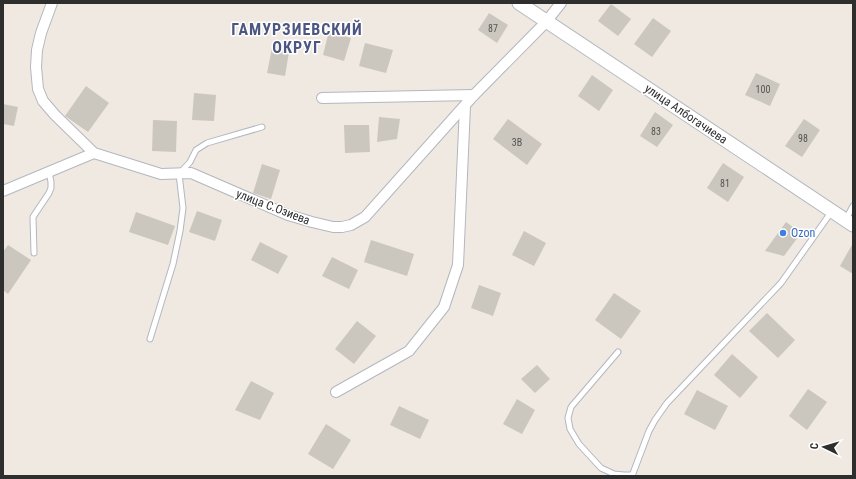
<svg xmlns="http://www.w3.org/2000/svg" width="856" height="479" viewBox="0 0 856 479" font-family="'Roboto Condensed',sans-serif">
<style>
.building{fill:#cbc7bf}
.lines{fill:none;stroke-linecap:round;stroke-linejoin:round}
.service-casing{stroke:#b4b7c1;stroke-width:7}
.minor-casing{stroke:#b4b7c1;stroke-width:12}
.tertiary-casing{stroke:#b4b7c1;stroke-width:15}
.service{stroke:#fff;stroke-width:5}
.minor{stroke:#fff;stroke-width:10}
.tertiary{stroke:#fff;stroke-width:13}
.shop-dot{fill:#3f7fe0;stroke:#fff;stroke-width:1.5}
.labels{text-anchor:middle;stroke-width:3;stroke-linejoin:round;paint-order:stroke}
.number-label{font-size:10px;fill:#555452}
.street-label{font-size:12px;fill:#2e2e2e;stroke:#fff}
.shop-label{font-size:12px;fill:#366cbe;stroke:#fff;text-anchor:start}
.district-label{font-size:16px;font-weight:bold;letter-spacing:1px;fill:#4d5680;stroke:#fff}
</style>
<rect width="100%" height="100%" fill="#efe9e1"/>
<!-- building -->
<g class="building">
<path d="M611 4 631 19 618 36 598 21Z"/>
<path d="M489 13 508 25 497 43 478 30Z"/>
<path d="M653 18 671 31 652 57 634 44Z"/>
<path d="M329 31 351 38 344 61 323 55Z"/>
<path d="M273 43 290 46 285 76 267 73Z"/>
<path d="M365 43 393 50 386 73 359 66Z"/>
<path d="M756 73 780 84 770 106 745 95Z"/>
<path d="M592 75 613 90 599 111 578 96Z"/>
<path d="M86 86 109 103 88 132 65 116Z"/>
<path d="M194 93 216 95 214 121 192 120Z"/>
<path d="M3 104 18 107 14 126 3 124Z"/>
<path d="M655 112 673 125 657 147 640 136Z"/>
<path d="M379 117 400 119 397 139 377 142Z"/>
<path d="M508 119 542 144 527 165 493 139Z"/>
<path d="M804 119 820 130 802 157 785 146Z"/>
<path d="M153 120 177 121 176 152 152 151Z"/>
<path d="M344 125H369L370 152 345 153Z"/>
<path d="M723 163 744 177 728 202 707 188Z"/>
<path d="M262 164 280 170 271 199 253 193Z"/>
<path d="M197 211 222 220 215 241 189 232Z"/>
<path d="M136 212 175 226 168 245 129 232Z"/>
<path d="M786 222 801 233 784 256 765 251Z"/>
<path d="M524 231 546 243 534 266 512 255Z"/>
<path d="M371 240 414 254 407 276 364 262Z"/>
<path d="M260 242 288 256 278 274 251 260Z"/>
<path d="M853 243V274L840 266Z"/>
<path d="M8 245 31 260 8 294 3 290V252Z"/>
<path d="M332 257 358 270 349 289 322 276Z"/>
<path d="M479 285 501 293 493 316 471 308Z"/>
<path d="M614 293 641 311 621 339 595 320Z"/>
<path d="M767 313 795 340 778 358 749 331Z"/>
<path d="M357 321 376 336 354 364 335 349Z"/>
<path d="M732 354 758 377 740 398 714 375Z"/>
<path d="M537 365 550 379 535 393 521 379Z"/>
<path d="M251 381 274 393 260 420 235 410Z"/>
<path d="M808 389 827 402 807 430 789 416Z"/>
<path d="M697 390 728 406 715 430 684 414Z"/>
<path d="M517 399 535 410 522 434 503 424Z"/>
<path d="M399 406 429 420 420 439 390 425Z"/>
<path d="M326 424 351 440 333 469 308 454Z"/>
</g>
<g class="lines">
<!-- service casing -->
<g class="service-casing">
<g id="service">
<path d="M846 219 853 206"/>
<path d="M34 253 33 217 49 193 51 188V182L49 172"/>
<path d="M150 339 173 264 180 231 183 208 179 174 190 162 196 150 207 143 262 127"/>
<path d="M618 352 571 407 568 418 570 429 579 444 601 468 614 474 624 475H632"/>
<path d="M632 476 649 431 655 420 667 403 781 283 832 211"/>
</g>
</g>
<!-- minor casing -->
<g class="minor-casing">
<g id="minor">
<path d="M52 3 41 33 37 50 36 67 38 89 43 101 55 115 94 153 161 174 191 173 288 215 312 222 333 227H342L351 225 365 217 474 95 546 22 561 3"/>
<path d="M322 98 474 95"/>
<path d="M3 191 94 153"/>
<path d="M336 392 409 351 444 307 458 265 465 106"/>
</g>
</g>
<!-- tertiary casing -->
<g class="tertiary-casing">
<path id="tertiary" d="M519 3 853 225"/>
</g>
<!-- service -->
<use href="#service" class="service"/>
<!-- minor -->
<use href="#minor" class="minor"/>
<!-- tertiary -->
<use href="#tertiary" class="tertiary"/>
</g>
<!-- markers -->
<circle class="shop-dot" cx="783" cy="233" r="4"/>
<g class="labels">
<!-- number labels -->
<g class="number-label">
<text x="493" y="32">87</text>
<text x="763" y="93">100</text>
<text x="656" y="135">83</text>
<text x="803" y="142">98</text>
<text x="517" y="146">3В</text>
<text x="725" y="187">81</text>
</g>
<!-- street labels -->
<g class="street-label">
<text transform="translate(686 114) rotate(34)" y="4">улица Албогачиева</text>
<text transform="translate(273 207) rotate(21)" y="4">улица С.Озиева</text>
</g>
<!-- shop labels -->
<g class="shop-label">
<text x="791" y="237">Ozon</text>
</g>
<!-- district labels -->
<g class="district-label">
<text x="297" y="35">ГАМУРЗИЕВСКИЙ<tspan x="297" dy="18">ОКРУГ</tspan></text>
</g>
</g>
<!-- border -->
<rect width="856" height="479" fill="none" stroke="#2e2e2e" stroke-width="8"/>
<!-- north arrow -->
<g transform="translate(824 447) rotate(275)" stroke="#ffffff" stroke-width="3" paint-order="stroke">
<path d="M0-3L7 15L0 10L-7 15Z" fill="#2e2e2e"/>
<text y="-6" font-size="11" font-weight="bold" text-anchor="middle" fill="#2e2e2e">С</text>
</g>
</svg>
